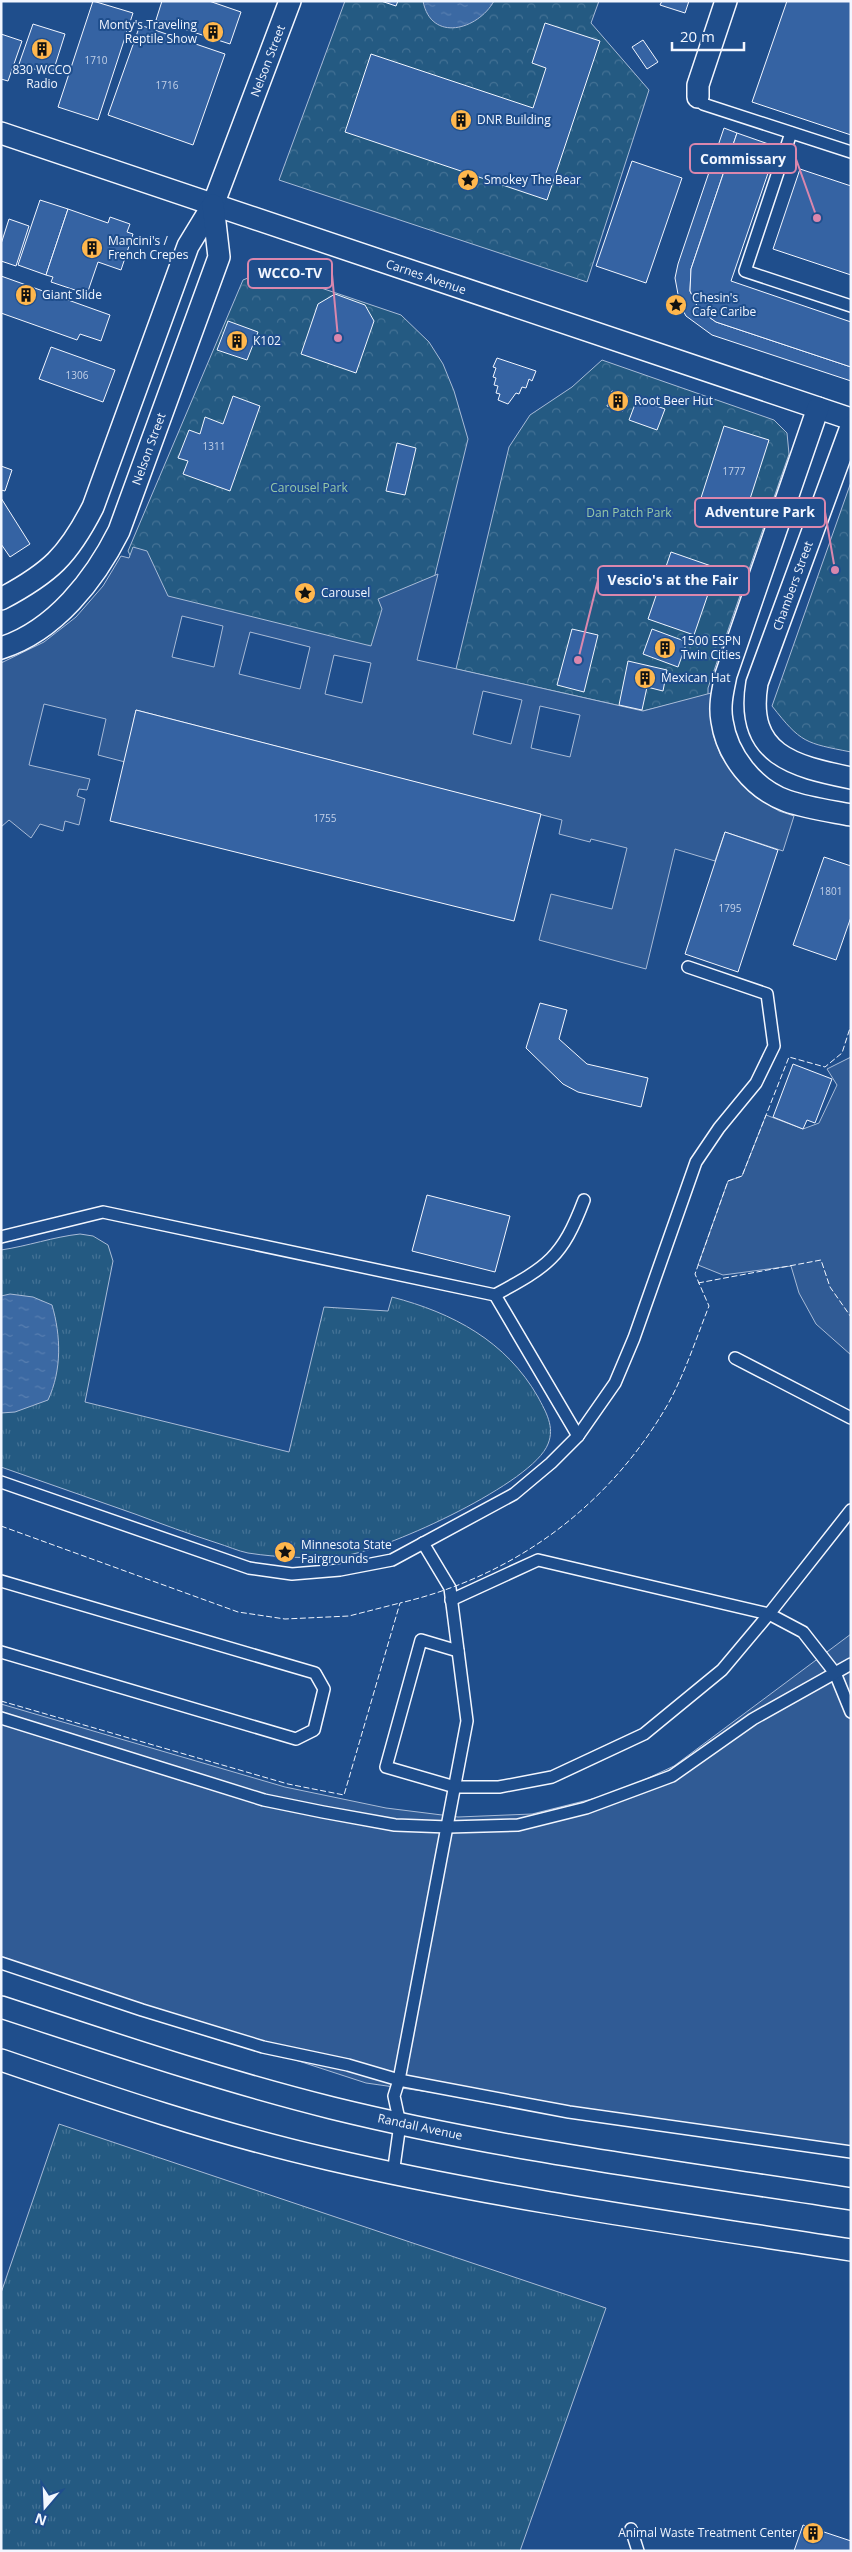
<svg xmlns="http://www.w3.org/2000/svg" width="852" height="2552" viewBox="0 0 852 2552" font-family="'Open Sans',sans-serif">
<style>
.grass{fill:url(#grass-tufts);stroke:#a8bbd7}
.forest{fill:url(#forest-crowns);stroke:#a8bbd7}
.parking{fill:#305b95;stroke:#a8bbd7;fill-rule:evenodd}
.water{fill:url(#water-ripples);stroke:#a8bbd7}
.building{fill:#3563a3;stroke:#f2f6ff}
.lines{fill:none;stroke-linecap:round;stroke-linejoin:round}
.lane-casing{stroke:#f2f6ff;stroke-width:14}
.street-casing{stroke:#f2f6ff;stroke-width:24}
.lane{stroke:#1f4e8c;stroke-width:11}
.street{stroke:#1f4e8c;stroke-width:21}
.fence{stroke:#f2f6ff;stroke-width:1;stroke-dasharray:6 2.5;stroke-linecap:butt}
.labels{text-anchor:middle;stroke-width:4;stroke-linejoin:round;paint-order:stroke}
.number-label{font-size:10px;fill:#c3d1e8}
.poi-label{font-size:12px;fill:#f2f6ff;stroke:#1f4e8c;text-anchor:start}
.street-label{font-size:12px;fill:#f2f6ff;stroke:#1f4e8c}
.park-label{font-size:12px;fill:#97c8a6;stroke:#1f4e8c}
.leader{fill:none;stroke:#da87ad;stroke-width:2}
.callout-dot{fill:#da87ad;stroke:#1f4e8c;stroke-width:2}
.callout{fill:#1f4e8c;stroke:#da87ad;stroke-width:2}
.callout-label{font-size:14px;text-anchor:middle;font-weight:bold;fill:#f2f6ff}
</style>
<defs>
<pattern id="grass-tufts" width="24" height="20" patternUnits="userSpaceOnUse" patternTransform="scale(1.25)"><rect width="24" height="20" fill="#245a82"/><path d="M3 7l-1-3M5 7V3M7 7l1-3M15 17l-1-3M17 17v-4M19 17l1-3" fill="none" stroke="#447295"/></pattern>
<pattern id="forest-crowns" width="20" height="18" patternUnits="userSpaceOnUse" patternTransform="scale(1.25)"><rect width="20" height="18" fill="#245a82"/><path d="M2 6a3 3 0 1 1 6 0M12 15a3 3 0 1 1 6 0" fill="none" stroke="#447295"/></pattern>
<pattern id="water-ripples" width="26" height="14" patternUnits="userSpaceOnUse" patternTransform="scale(1.25)"><rect width="26" height="14" fill="#3b69a3"/><path d="M2 4q2-2 4 0t4 0M15 11q2-2 4 0t4 0" fill="none" stroke="#587fb1"/></pattern>
</defs>
<rect width="100%" height="100%" fill="#1f4e8c"/>
<!-- grass -->
<g class="grass">
<path d="M80 1234 93 1236 108 1245 113 1261 85 1402 289 1452 324 1307 388 1311 392 1297C453 1313 506 1341 538 1397 546 1412 555 1427 548 1444 533 1483 390 1548 348 1555 316 1559 280 1558 248 1553 238 1551 227 1546 217 1543 189 1534 162 1524 135 1514 90 1498 46 1483 1 1467V1250C28 1246 53 1237 80 1234Z"/>
<path d="M59 2124 606 2308 520 2551H1V2293Z"/>
</g>
<!-- forest -->
<g class="forest">
<path d="M345 1H599L591 23 649 90 587 282 279 180Z"/>
<path d="M268 270 401 315 429 342 443 364 454 391 468 439 415 657 155 606 128 551 243 280Z"/>
<path d="M602 360 774 420 787 433 789 454 708 688V695L643 711 456 669 509 447 530 415 572 387Z"/>
<path d="M851 482V752C805 743 801 743 772 706Z"/>
</g>
<!-- parking -->
<g class="parking">
<path d="M133 547 147 551 168 596 371 646 382 609 378 599 438 574 417 660 643 711 711 693 714 737 721 756 732 772 753 795 779 811 794 816 783 851 725 832 715 861 675 849 646 969 539 940 551 894 612 909 627 848 591 839 590 842 559 834 562 820 136 710 125 762 98 755 106 719 44 704 29 765 90 779 87 790 79 789 77 796 85 799 79 825 65 821 63 831 40 824 31 838 9 820 1 827V663L44 642 76 617 103 586 121 556 129 558ZM182 616 223 626 214 667 172 657ZM250 632 310 647 300 689 239 674ZM334 655 371 663 362 703 325 694ZM483 691 522 700 511 744 473 734ZM540 706 580 715 570 757 531 748Z"/>
<path d="M851 1057V1355L816 1324 799 1293 791 1266 723 1275 698 1265 728 1181 742 1176 766 1115 803 1129 819 1123 837 1085 827 1069Z"/>
<path d="M851 1634V2152L366 2083 1 1964V1704L285 1787 386 1808 458 1817 532 1814 616 1793 674 1766Z"/>
</g>
<!-- water -->
<g class="water">
<path d="M423 1H494C478 30 431 43 423 1Z"/>
<path d="M10 1294 33 1297 52 1305C61 1336 62 1370 48 1400L15 1412 1 1413V1296Z"/>
</g>
<!-- building -->
<g class="building">
<path d="M93 1 133 13 98 120 58 107Z"/>
<path d="M162 1H209L241 12 230 44 156 20Z"/>
<path d="M381 1H398L396 6Z"/>
<path d="M662 1H689L685 13 660 5Z"/>
<path d="M787 1H851V135L752 102Z"/>
<path d="M545 23 600 41 547 200 345 132 371 54 533 108 546 68 532 63Z"/>
<path d="M33 24 65 34 52 75 19 64Z"/>
<path d="M140 25 225 54 193 145 108 115Z"/>
<path d="M1 34 22 41 8 81 1 79Z"/>
<path d="M643 40 658 62 647 69 632 47Z"/>
<path d="M724 128 737 133 691 269 690 291 699 310 716 322 851 367V381L712 335 686 316 680 305 675 278 678 264Z"/>
<path d="M737 133 777 147 731 281 851 322V367L716 322 699 310 690 291 691 269Z"/>
<path d="M632 161 682 178 646 283 596 266Z"/>
<path d="M800 169 851 186V275L773 249Z"/>
<path d="M40 200 68 209 46 275 18 265Z"/>
<path d="M68 209 108 223 110 217 130 224 127 232 133 234 121 270 98 262 87 294 51 282 53 277 46 275Z"/>
<path d="M9 219 29 226 16 266 1 261V244Z"/>
<path d="M1 276 110 315 101 341 80 334 77 340 1 313Z"/>
<path d="M335 294 365 305 374 321 356 373 301 354 318 304Z"/>
<path d="M228 321 258 332 247 360 217 350Z"/>
<path d="M51 347 115 370 103 402 39 379Z"/>
<path d="M497 358 536 371 532 381 529 379 526 388 522 387 519 394 516 393 508 404 498 400 500 394 496 393 498 386 494 385 496 378 493 377 496 368 493 367Z"/>
<path d="M612 391 628 396 623 411 607 406Z"/>
<path d="M233 396 260 406 230 491 183 474 188 461 178 458 189 430 200 434 205 417 223 424Z"/>
<path d="M637 399 665 409 657 430 629 420Z"/>
<path d="M724 426 769 440 749 502 746 501 741 514 700 501Z"/>
<path d="M397 443 416 448 405 495 386 491Z"/>
<path d="M1 466 12 470 5 491 1 490Z"/>
<path d="M1 498 30 544 10 557 1 544Z"/>
<path d="M671 552 717 568 694 635 648 619Z"/>
<path d="M572 629 598 635 584 692 557 685Z"/>
<path d="M652 629 687 642 678 667 643 654Z"/>
<path d="M628 661 667 670 663 691 647 687 642 710 619 705Z"/>
<path d="M136 710 541 814 514 921 110 821Z"/>
<path d="M725 832 778 850 738 972 685 954Z"/>
<path d="M824 857 851 866V917L836 960 793 945Z"/>
<path d="M540 1003 567 1010 559 1039 587 1064 648 1078 641 1107 578 1092 563 1084 526 1048Z"/>
<path d="M793 1064 832 1079 815 1123 807 1120 803 1129 773 1117Z"/>
<path d="M427 1195 510 1216 495 1272 412 1251Z"/>
<path d="M803 2525 851 2541V2551H794Z"/>
</g>
<g class="lines">
<!-- lane casing -->
<g class="lane-casing">
<g id="lane">
<path d="M698 97 703 104 851 152"/>
<path d="M791 133 745 271 851 306"/>
<path d="M1 1237 103 1212 495 1295C548 1266 562 1258 584 1200"/>
<path d="M495 1295 578 1436"/>
<path d="M735 1358 851 1418"/>
<path d="M1 1482 249 1568 292 1574 340 1570 392 1560 514 1494 551 1463 578 1436 615 1383 634 1338 696 1162 719 1128 756 1083 774 1046 767 994 688 967"/>
<path d="M851 1510 769 1614 803 1632 835 1673 851 1712"/>
<path d="M1 1581 315 1673 324 1689 314 1730 296 1739 1 1652"/>
<path d="M451 1600 538 1560 769 1614 722 1670 644 1734 552 1777 499 1787H455L386 1767 421 1640 458 1651"/>
<path d="M1 1718 264 1800 323 1812 395 1825 448 1827 518 1825 586 1808 672 1776 753 1719 851 1664"/>
<path d="M1 1963 142 2010 263 2047 348 2065 399 2080 569 2112 851 2152"/>
<path d="M393 2174 400 2124 394 2096 399 2080 467 1721 450 1588 423 1543"/>
<path d="M631 2529 638 2551"/>
</g>
</g>
<!-- street casing -->
<g class="street-casing">
<g id="street">
<path d="M698 97V85L726 1"/>
<path d="M1 133 851 419"/>
<path d="M818 408 726 675C723 690 719 705 722 721 727 755 753 789 787 801 807 808 830 811 851 815"/>
<path d="M851 427 757 683C745 755 793 766 851 778"/>
<path d="M1 599C50 573 68 556 93 507L188 246 213 205 290 1"/>
<path d="M1 648C55 631 95 579 119 531L219 257 213 205"/>
<path d="M1 2007C111 2043 220 2080 332 2108 503 2150 678 2172 851 2199"/>
<path d="M1 2060C109 2097 218 2134 328 2159 501 2199 676 2223 851 2250"/>
</g>
</g>
<!-- lane -->
<use href="#lane" class="lane"/>
<!-- street -->
<use href="#street" class="street"/>
<!-- fence -->
<g class="fence">
<path d="M698 1283 821 1260 830 1287 851 1317"/>
<path d="M1 1526 238 1612 285 1619 349 1616 400 1603"/>
<path d="M1 1701 288 1784 344 1795 400 1603C515 1576 609 1506 668 1404 685 1373 696 1339 709 1306L695 1274 728 1181 742 1176 789 1057 825 1067 842 1053 851 1025"/>
</g>
</g>
<!-- icons -->
<defs>
<g id="building-disc" transform="scale(1.125)"><circle r="9.5" fill="#ffb74d" stroke="#1f4e8c"/><path d="M-4-6H4V6H1V3H-1V6H-4ZM-2.5-4.3h1.7v1.8h-1.7ZM.8-4.3h1.7v1.8H.8ZM-2.5-1h1.7V.8h-1.7ZM.8-1h1.7V.8H.8Z" fill="#111"/></g>
<g id="sight-disc" transform="scale(1.125)"><circle r="9.5" fill="#ffb74d" stroke="#1f4e8c"/><path d="M0-6L1.8-2.2L6-1.7L2.9 1.2L3.7 5.4L0 3.3L-3.7 5.4L-2.9 1.2L-6-1.7L-1.8-2.2Z" fill="#111"/></g>
</defs>
<g fill-rule="evenodd">
<use href="#building-disc" x="213" y="32"/>
<use href="#building-disc" x="42" y="49"/>
<use href="#building-disc" x="461" y="120"/>
<use href="#sight-disc" x="468" y="180"/>
<use href="#building-disc" x="92" y="248"/>
<use href="#building-disc" x="26" y="295"/>
<use href="#sight-disc" x="676" y="305"/>
<use href="#building-disc" x="237" y="341"/>
<use href="#building-disc" x="618" y="401"/>
<use href="#sight-disc" x="305" y="593"/>
<use href="#building-disc" x="665" y="648"/>
<use href="#building-disc" x="645" y="678"/>
<use href="#sight-disc" x="285" y="1552"/>
<use href="#building-disc" x="813" y="2533"/>
</g>
<g class="labels">
<!-- number labels -->
<g class="number-label">
<text x="96" y="64">1710</text>
<text x="167" y="89">1716</text>
<text x="77" y="379">1306</text>
<text x="214" y="450">1311</text>
<text x="734" y="475">1777</text>
<text x="325" y="822">1755</text>
<text x="831" y="895">1801</text>
<text x="730" y="912">1795</text>
</g>
<!-- poi labels -->
<g class="poi-label">
<text x="197" y="29" text-anchor="end">Monty's Traveling<tspan x="197" dy="14">Reptile Show</tspan></text>
<text x="42" y="74" text-anchor="middle">830 WCCO<tspan x="42" dy="14">Radio</tspan></text>
<text x="477" y="124">DNR Building</text>
<text x="484" y="184">Smokey The Bear</text>
<text x="108" y="245">Mancini's /<tspan x="108" dy="14">French Crepes</tspan></text>
<text x="42" y="299">Giant Slide</text>
<text x="692" y="302">Chesin's<tspan x="692" dy="14">Cafe Caribe</tspan></text>
<text x="253" y="345">K102</text>
<text x="634" y="405">Root Beer Hut</text>
<text x="321" y="597">Carousel</text>
<text x="681" y="645">1500 ESPN<tspan x="681" dy="14">Twin Cities</tspan></text>
<text x="661" y="682">Mexican Hat</text>
<text x="301" y="1549">Minnesota State<tspan x="301" dy="14">Fairgrounds</tspan></text>
<text x="797" y="2537" text-anchor="end">Animal Waste Treatment Center</text>
</g>
<!-- street labels -->
<g class="street-label">
<text transform="translate(268 61) rotate(-69)" y="4">Nelson Street</text>
<text transform="translate(426 277) rotate(19)" y="4">Carnes Avenue</text>
<text transform="translate(149 449) rotate(-70)" y="4">Nelson Street</text>
<text transform="translate(793 586) rotate(-70)" y="4">Chambers Street</text>
<text transform="translate(420 2127) rotate(12)" y="4">Randall Avenue</text>
</g>
<!-- park labels -->
<g class="park-label">
<text x="309" y="492">Carousel Park</text>
<text x="629" y="517">Dan Patch Park</text>
</g>
</g>
<!-- callouts -->
<path class="leader" d="M817 218L796 159M338 338L332 274M835 570L825 512M578 660L598 580"/>
<g class="callout-dot">
<circle cx="817" cy="218" r="5"/>
<circle cx="338" cy="338" r="5"/>
<circle cx="835" cy="570" r="5"/>
<circle cx="578" cy="660" r="5"/>
</g>
<g class="callout">
<rect x="690" y="144" width="106" height="29" rx="5"/>
<rect x="248" y="259" width="84" height="29" rx="5"/>
<rect x="695" y="498" width="130" height="29" rx="5"/>
<rect x="598" y="566" width="151" height="29" rx="5"/>
</g>
<g class="callout-label">
<text x="743" y="164">Commissary</text>
<text x="290" y="278">WCCO-TV</text>
<text x="760" y="517">Adventure Park</text>
<text x="673" y="585">Vescio's at the Fair</text>
</g>
<!-- border -->
<rect width="852" height="2552" fill="none" stroke="#f2f6ff" stroke-width="5"/>
<!-- north arrow -->
<g transform="translate(45 2507) rotate(199)" stroke="#1f4e8c" stroke-width="4" paint-order="stroke">
<path d="M0-4L9 19L0 12L-9 19Z" fill="#f2f6ff"/>
<text y="-8" font-size="14" font-weight="bold" text-anchor="middle" fill="#f2f6ff">N</text>
</g>
<!-- scale -->
<path d="M672 42v8h72v-8" fill="none" stroke="#f2f6ff" stroke-width="2.5"/>
<text x="680" y="42" font-size="15" fill="#f2f6ff" stroke="#1f4e8c" stroke-width="4" paint-order="stroke">20 m</text>
</svg>
